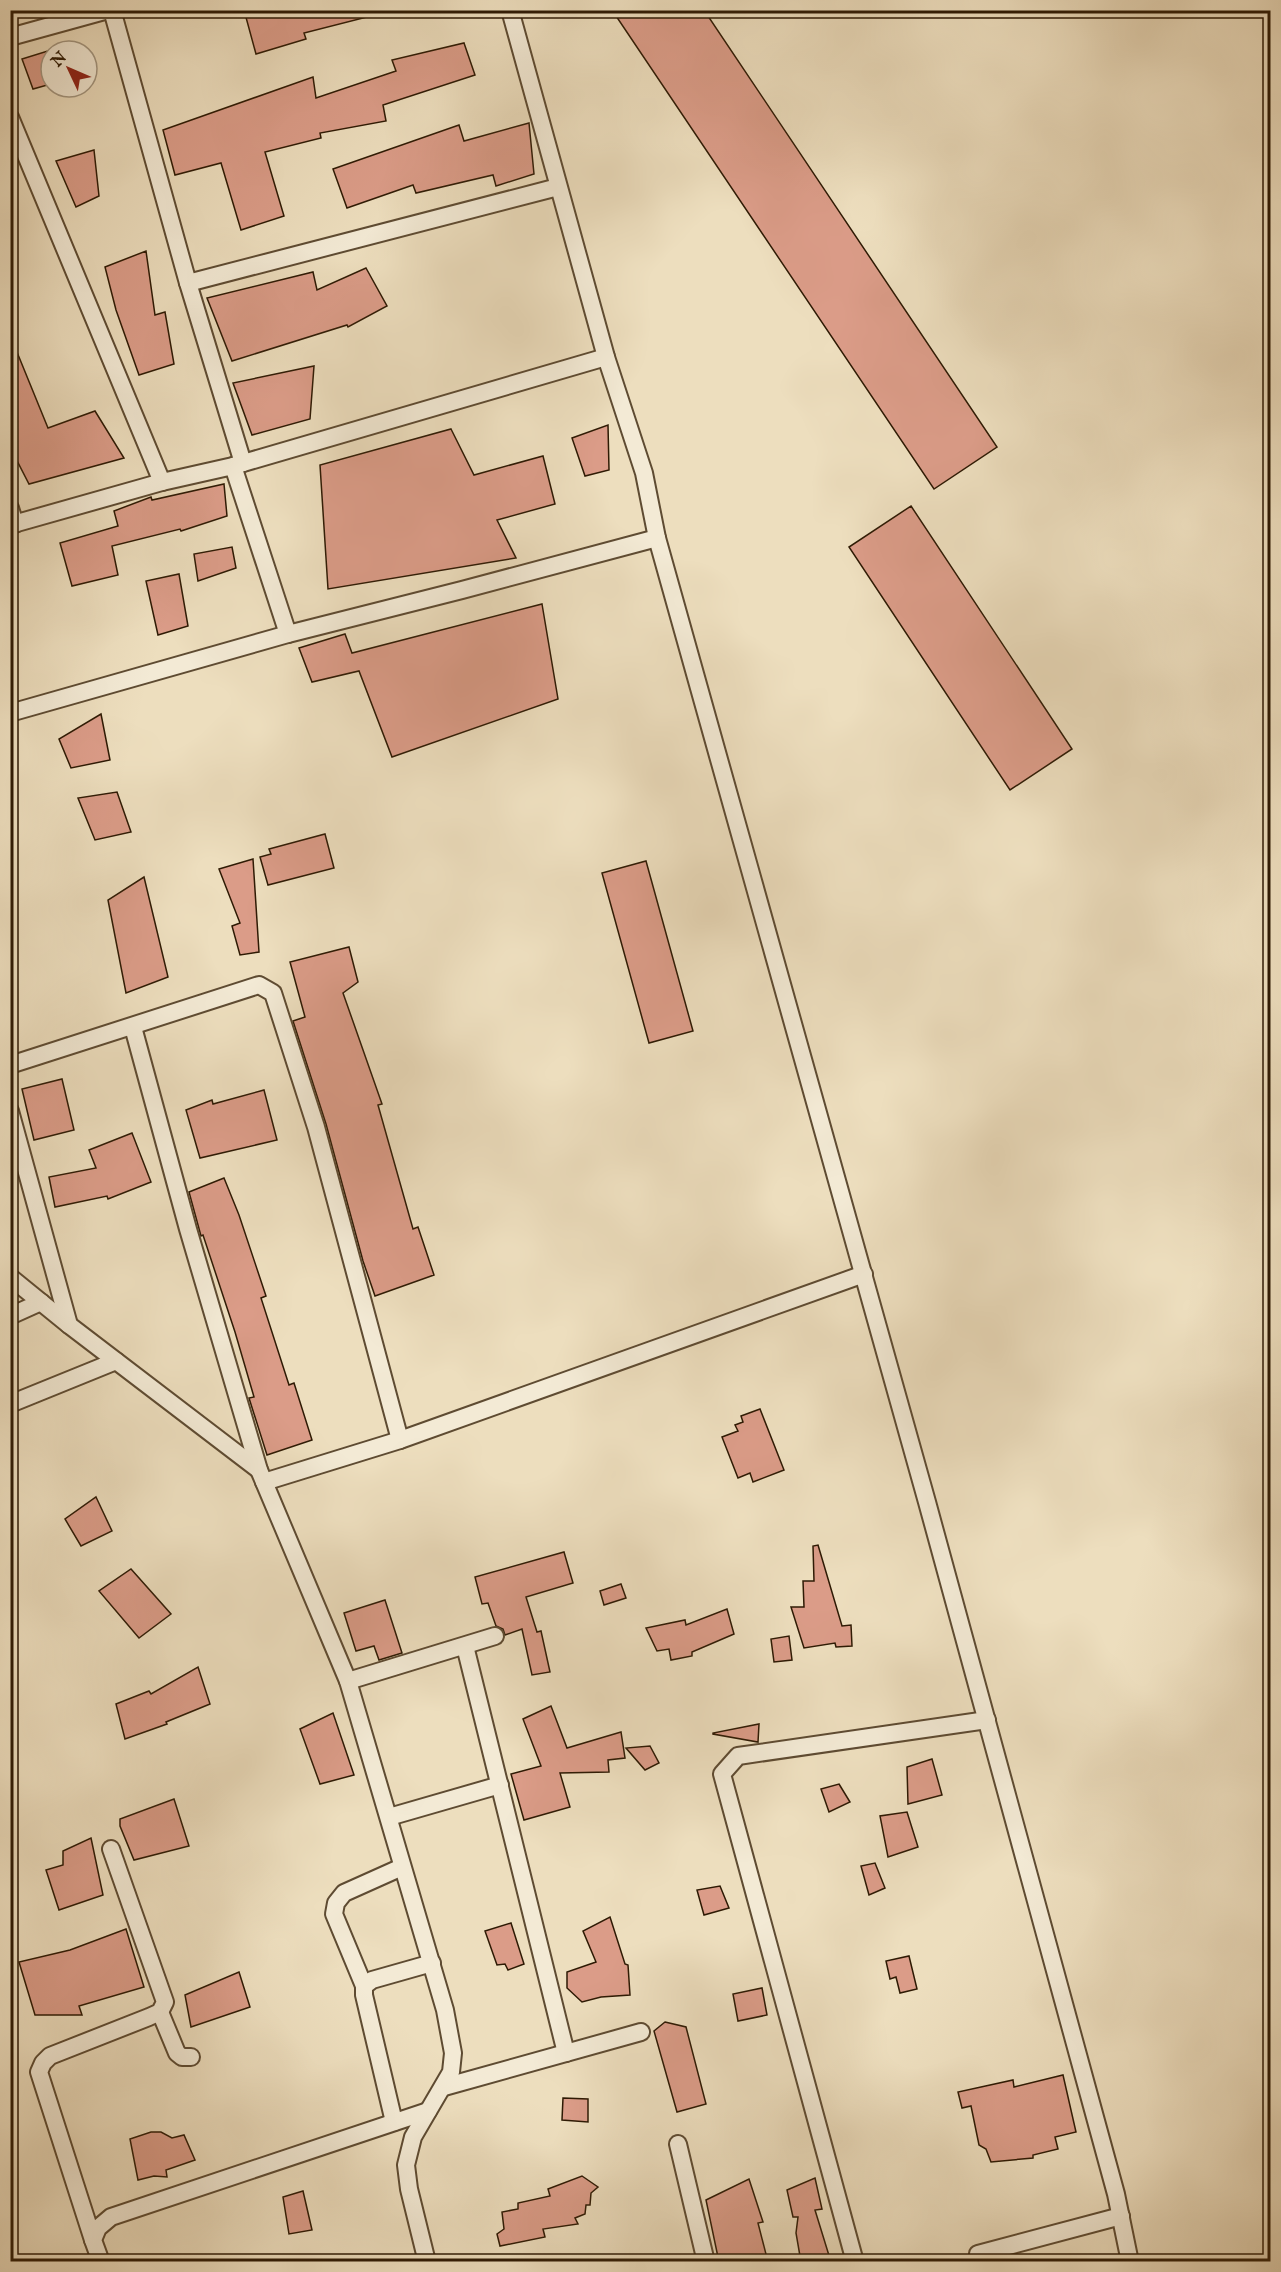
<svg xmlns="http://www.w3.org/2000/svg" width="1281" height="2272" viewBox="0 0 1281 2272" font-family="'IM FELL English',serif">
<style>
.building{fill:#db9c88;stroke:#2e1a04;stroke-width:1.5}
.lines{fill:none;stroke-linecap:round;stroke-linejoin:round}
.street-casing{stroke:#5e4b32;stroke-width:20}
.street{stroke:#f3ead5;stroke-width:16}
</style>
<rect width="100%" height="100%" fill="#eddebe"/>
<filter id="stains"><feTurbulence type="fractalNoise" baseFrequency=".00333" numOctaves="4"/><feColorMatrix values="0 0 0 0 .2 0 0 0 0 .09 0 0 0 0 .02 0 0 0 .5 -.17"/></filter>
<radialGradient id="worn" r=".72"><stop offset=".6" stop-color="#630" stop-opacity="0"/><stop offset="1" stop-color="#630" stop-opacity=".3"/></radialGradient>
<!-- building -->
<g class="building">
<path d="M244 10H370L371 16 304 33 306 39 256 54Z"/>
<path d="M612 10H704L997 447 934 489Z"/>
<path d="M464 43 475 75 383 105 386 121 320 133 321 138 265 152 284 216 241 230 221 163 175 175 163 130 313 77 316 98 396 71 392 60Z"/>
<path d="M51 50V84L33 89 22 59Z"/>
<path d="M529 123 534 174 496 186 493 175 416 193 413 185 347 208 333 169 459 125 464 141Z"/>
<path d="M94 150 99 196 76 207 56 161Z"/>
<path d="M146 251 155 315 165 312 174 364 139 375 116 310 105 267Z"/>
<path d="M366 268 387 306 348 327 347 325 232 361 207 298 313 272 317 290Z"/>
<path d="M10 335 48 428 95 411 124 458 29 484 10 447Z"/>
<path d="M314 366 310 419 252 435 233 383Z"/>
<path d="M608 425 609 470 585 476 572 438Z"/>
<path d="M451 429 474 475 543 456 555 504 497 520 516 558 328 589 320 465Z"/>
<path d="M224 484 227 516 181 531 180 529 112 546 118 575 72 586 60 543 118 526 114 511 151 497 152 500Z"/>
<path d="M911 506 1072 749 1010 790 849 547Z"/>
<path d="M232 547 236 568 198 581 194 554Z"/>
<path d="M179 574 188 626 158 635 146 581Z"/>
<path d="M542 604 558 699 392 757 359 671 312 682 299 648 345 634 352 653Z"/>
<path d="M101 714 110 760 71 768 59 739Z"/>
<path d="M117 792 131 832 95 840 78 798Z"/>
<path d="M325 834 334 868 268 885 260 857 271 854 269 849Z"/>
<path d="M253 859 259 952 240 955 232 926 240 923 219 869Z"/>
<path d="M646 861 693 1031 649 1043 602 873Z"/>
<path d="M144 877 168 977 126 993 108 900Z"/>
<path d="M349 947 358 982 343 993 382 1104 378 1105 413 1229 418 1227 434 1275 375 1296 363 1261 326 1124 293 1021 305 1017 290 962Z"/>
<path d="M62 1079 74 1130 34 1140 22 1089Z"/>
<path d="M264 1090 277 1140 200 1158 186 1110 212 1100 213 1104Z"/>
<path d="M132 1133 151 1182 108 1199 107 1196 55 1207 49 1177 96 1168 89 1150Z"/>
<path d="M224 1178 239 1215 266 1296 261 1298 289 1385 294 1383 312 1440 267 1455 249 1398 254 1397 235 1332 203 1235 201 1236 189 1192Z"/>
<path d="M760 1409 784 1470 753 1482 750 1473 738 1478 722 1437 738 1431 735 1425 743 1422 741 1416Z"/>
<path d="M96 1497 112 1531 81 1546 65 1519Z"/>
<path d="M818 1545 842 1626 851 1625 852 1646 836 1647 835 1643 804 1648 791 1607H804L803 1581H814L813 1546Z"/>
<path d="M564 1552 573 1583 526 1597 537 1632 541 1631 550 1672 532 1675 522 1629 505 1635 503 1629 496 1626 488 1603 482 1604 475 1577Z"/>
<path d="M131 1569 171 1614 139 1638 99 1591Z"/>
<path d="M621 1584 626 1598 604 1605 600 1591Z"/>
<path d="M385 1600 402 1653 379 1660 374 1646 356 1651 344 1613Z"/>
<path d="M727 1609 734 1634 692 1652V1656L671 1660 669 1649 657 1651 646 1628 685 1620 686 1625Z"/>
<path d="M789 1636 792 1660 774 1662 771 1639Z"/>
<path d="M198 1667 210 1704 166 1722 167 1724 125 1739 116 1704 149 1691 151 1694Z"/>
<path d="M551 1706 567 1748 621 1732 625 1758 608 1760 609 1772 560 1773 570 1807 524 1820 511 1774 541 1766 523 1719Z"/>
<path d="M333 1713 354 1775 320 1784 300 1729Z"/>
<path d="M759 1724 758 1742 713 1734V1733Z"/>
<path d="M650 1746 659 1763 645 1770 626 1748Z"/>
<path d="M932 1759 942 1795 908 1804 907 1767Z"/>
<path d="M839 1784 850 1802 829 1812 821 1789Z"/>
<path d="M174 1799 189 1846 134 1860 120 1826V1819Z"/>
<path d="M907 1812 918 1847 888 1857 880 1816Z"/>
<path d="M91 1838 103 1895 59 1910 46 1870 63 1865V1851Z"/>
<path d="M875 1863 885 1888 869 1895 861 1866Z"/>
<path d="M720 1886 729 1908 704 1915 697 1890Z"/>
<path d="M610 1917 625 1964 628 1965 630 1995 601 1997 582 2002 567 1988V1972L596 1962 583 1931Z"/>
<path d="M511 1923 524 1964 508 1970 505 1964 497 1965 485 1931Z"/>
<path d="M126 1929 144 1987 79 2006 82 2015H35L19 1962 70 1950Z"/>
<path d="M909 1956 917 1989 900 1993 896 1977 890 1979 886 1961Z"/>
<path d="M239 1972 250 2007 191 2027 185 1995Z"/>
<path d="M762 1988 767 2015 738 2021 733 1994Z"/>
<path d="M665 2022 686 2027 706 2104 677 2112 654 2031Z"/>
<path d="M1063 2075 1076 2132 1055 2137 1058 2149 1033 2155V2158L991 2162 986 2149 979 2145 971 2106 962 2108 958 2092 1013 2080 1014 2087Z"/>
<path d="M563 2098 588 2099V2122L562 2120Z"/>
<path d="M151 2132H161L172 2138 184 2135 195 2160 166 2170 167 2177 154 2176 138 2180 130 2139Z"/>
<path d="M582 2176 598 2187 591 2193 590 2205H586L585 2214 575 2218 578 2224 543 2229 545 2237 500 2246 497 2234 504 2229 502 2212 518 2209V2203L550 2196 548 2189Z"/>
<path d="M815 2178 822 2209 815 2210 831 2262H801L796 2233 798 2217H793L787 2190Z"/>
<path d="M749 2179 763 2222 758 2223 768 2262H719L706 2200Z"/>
<path d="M303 2191 312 2230 289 2234 283 2197Z"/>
</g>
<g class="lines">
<!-- street casing -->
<g class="street-casing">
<g id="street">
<path d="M112 10 188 283 243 463"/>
<path d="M510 10 606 357 644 473 657 538 927 1502 1116 2194 1130 2262"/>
<path d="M10 37 108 10"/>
<path d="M10 117 162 482"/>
<path d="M188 283 558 187"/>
<path d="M233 466 288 634"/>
<path d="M10 508 15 524"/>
<path d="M10 525 162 482 233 466 606 357"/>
<path d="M10 713 288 634 462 590 657 538"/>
<path d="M133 1027 188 1229 259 1470 348 1681 445 2010 453 2053 451 2072 413 2137 406 2165 409 2189 427 2262"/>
<path d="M10 1065 259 985 273 993 316 1127 400 1440"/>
<path d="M10 1111 69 1325"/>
<path d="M10 1277 69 1325 259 1470"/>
<path d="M10 1316 41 1302"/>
<path d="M10 1404 116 1361"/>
<path d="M264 1482 400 1440 864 1274"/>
<path d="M465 1646 566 2053"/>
<path d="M348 1681 495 1636"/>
<path d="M389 1817 500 1785"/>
<path d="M364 1986 334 1914 336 1903 344 1893 402 1867"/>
<path d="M160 2012 177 2053 182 2057H191"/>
<path d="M444 2087 641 2032"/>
<path d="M394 2122 364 1995V1986L372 1980 432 1963"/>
<path d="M678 2144 706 2262"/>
<path d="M93 2240 39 2072 43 2063 50 2056 149 2017 160 2012 165 2002 111 1849"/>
<path d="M101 2262 93 2240 98 2228 111 2217 428 2111"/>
<path d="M855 2262 722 1774 738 1756 987 1720"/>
<path d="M977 2262 978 2254 1121 2216"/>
</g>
</g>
<!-- street -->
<use href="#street" class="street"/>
</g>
<!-- margin -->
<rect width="1281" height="2272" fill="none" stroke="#eddebe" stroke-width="36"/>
<rect x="12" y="12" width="1257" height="2248" fill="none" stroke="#2e1a04" stroke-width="3"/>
<rect x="18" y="18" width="1245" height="2236" fill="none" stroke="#2e1a04" stroke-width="1.5"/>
<!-- north arrow -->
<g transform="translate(69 69) rotate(314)"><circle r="28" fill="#f3ead5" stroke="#a49781" stroke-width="1.5"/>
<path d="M0-4.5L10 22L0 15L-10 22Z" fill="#8f2418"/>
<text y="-9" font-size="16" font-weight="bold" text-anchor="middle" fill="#2e1a04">N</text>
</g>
<rect width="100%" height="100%" filter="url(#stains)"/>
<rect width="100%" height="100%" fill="url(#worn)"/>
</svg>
